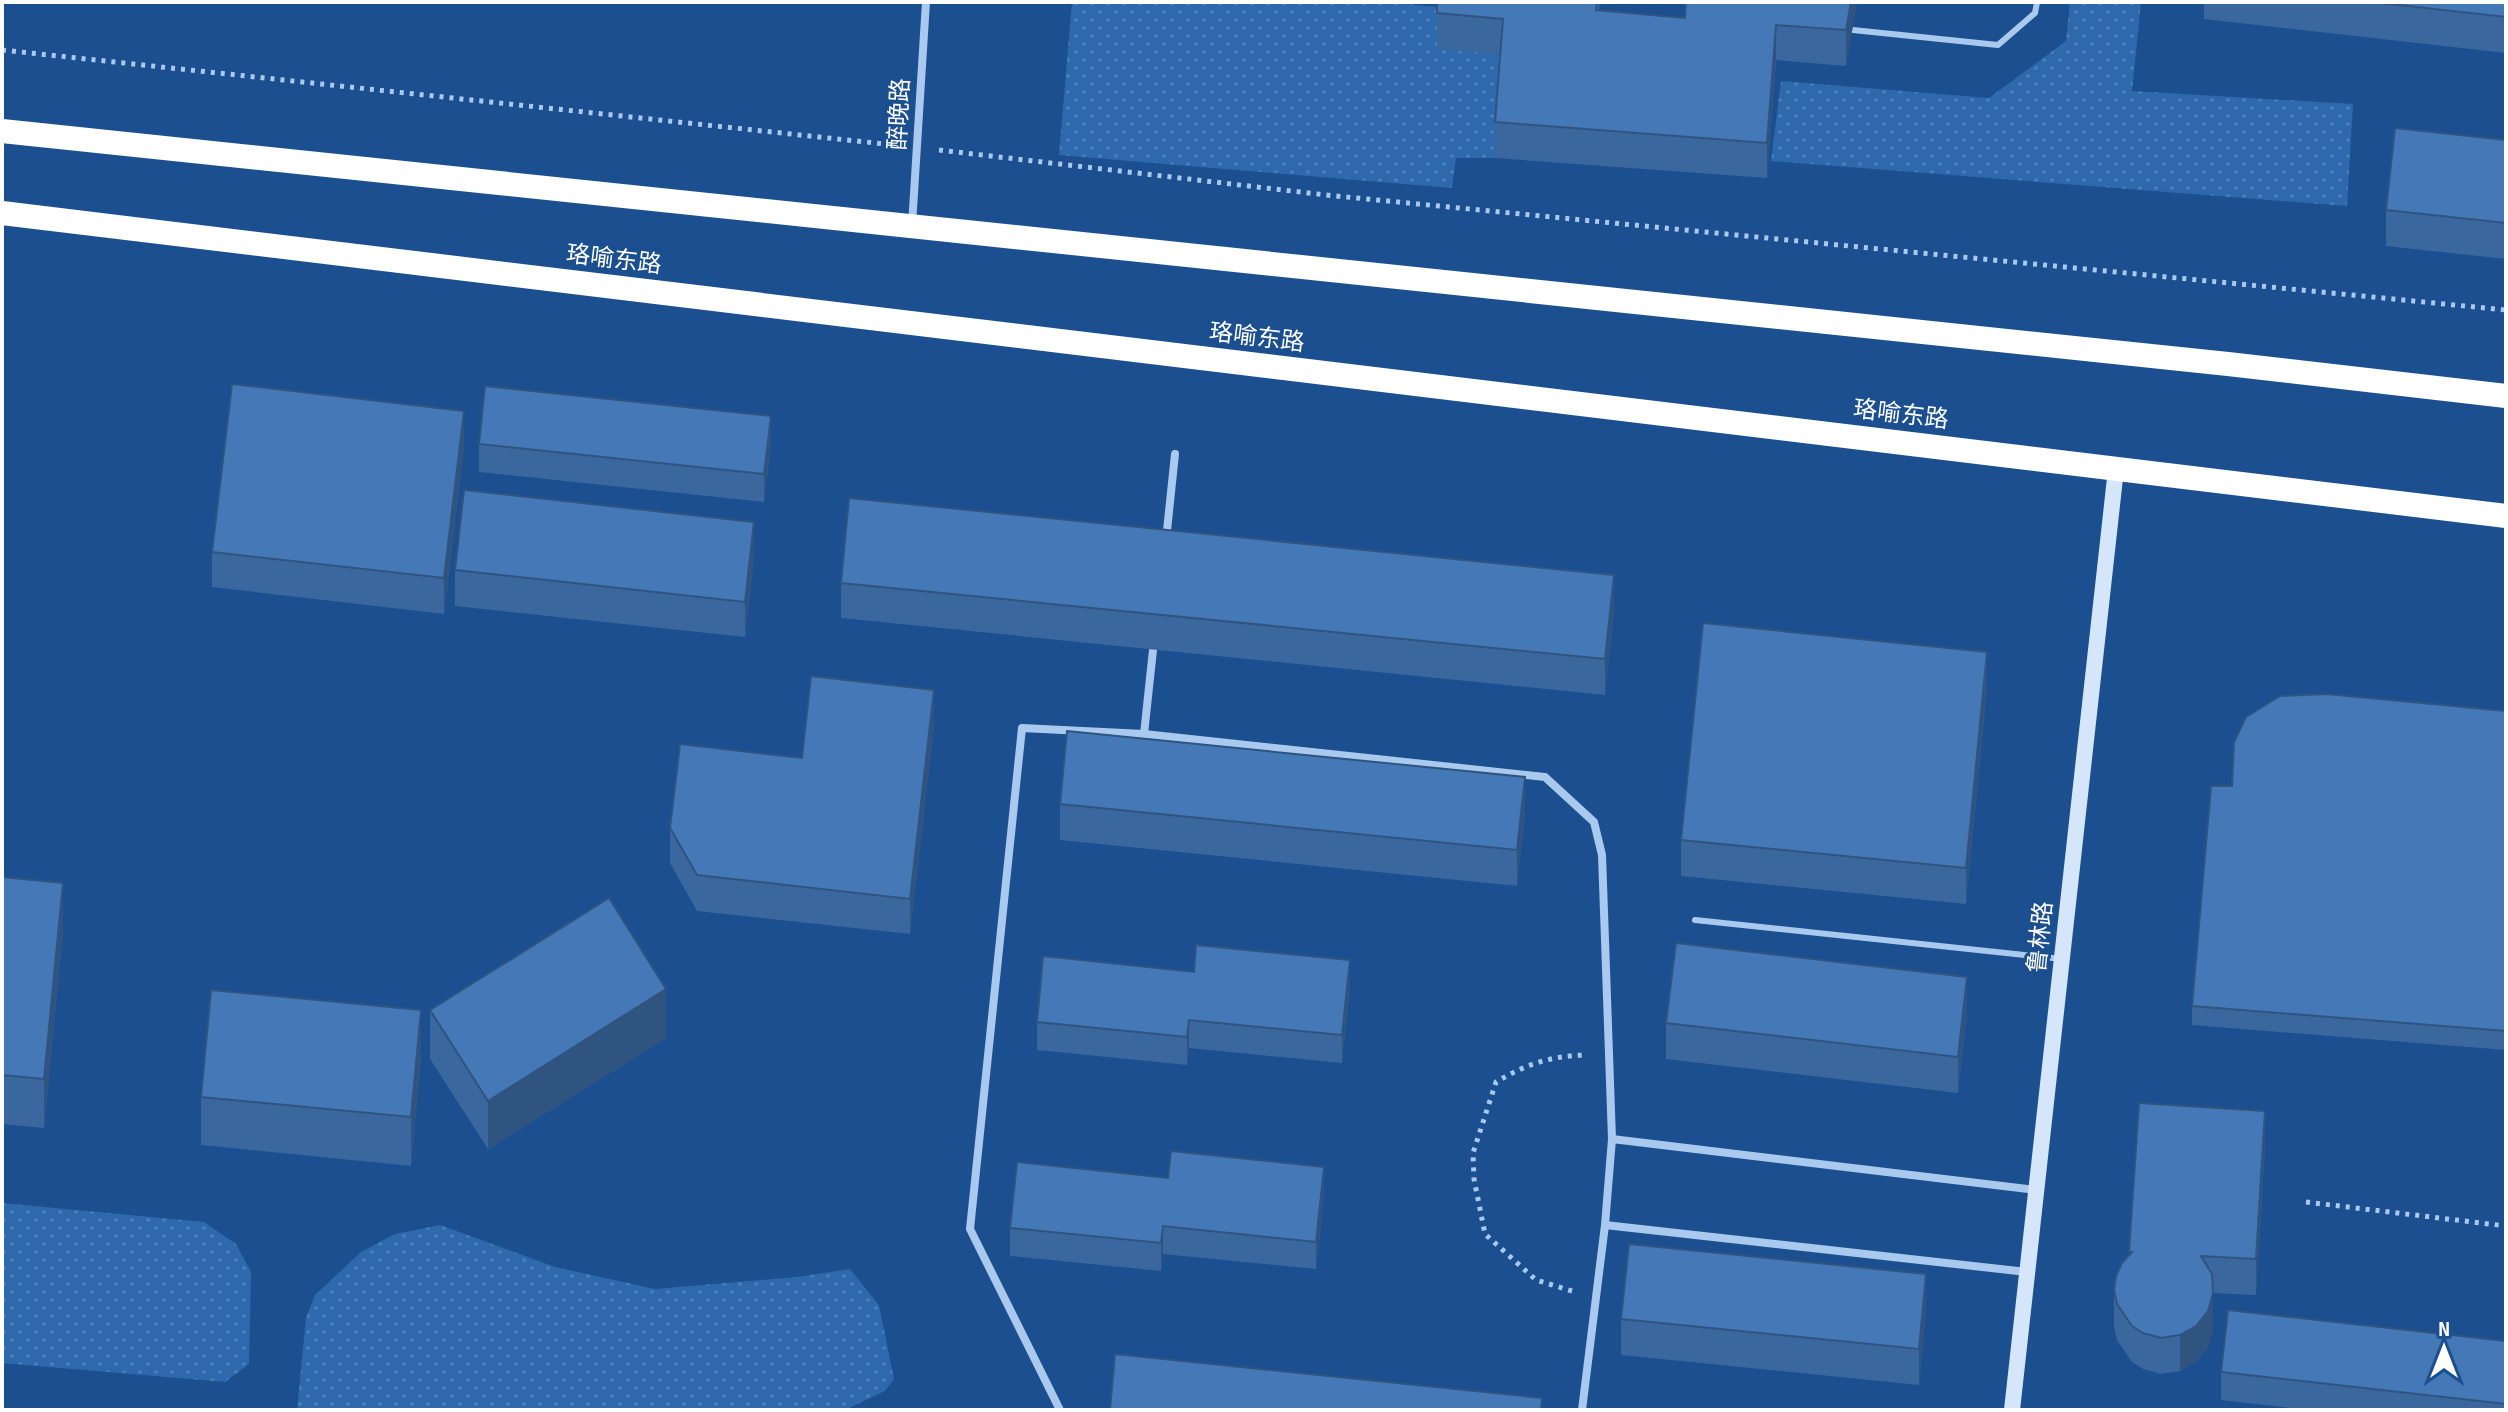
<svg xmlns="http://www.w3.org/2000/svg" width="2508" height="1412" viewBox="0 0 2508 1412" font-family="'Sofia Sans Condensed','Noto Sans SC',sans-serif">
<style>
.grass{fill:url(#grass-dots)}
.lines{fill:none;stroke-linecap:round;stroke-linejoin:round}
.path{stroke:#a9c9ee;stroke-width:5;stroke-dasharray:4 6;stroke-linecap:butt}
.lane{stroke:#a9c9ee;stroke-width:6}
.street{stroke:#a9c9ee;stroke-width:8}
.secondary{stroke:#d6e6fa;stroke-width:16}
.highway{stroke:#fff;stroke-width:24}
.wall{fill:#3a679d}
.shaded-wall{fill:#305480}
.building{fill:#4478b7;stroke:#305480;stroke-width:2}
.labels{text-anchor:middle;stroke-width:6;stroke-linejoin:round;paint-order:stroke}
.street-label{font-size:24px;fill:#fff;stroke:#1b4f8f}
</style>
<defs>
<pattern id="grass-dots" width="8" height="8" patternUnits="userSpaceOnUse" patternTransform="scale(2)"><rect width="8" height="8" fill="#2e69ad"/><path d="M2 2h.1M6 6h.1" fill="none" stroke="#4d80b9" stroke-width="1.8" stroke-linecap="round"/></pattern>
</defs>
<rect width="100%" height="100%" fill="#1b4f8f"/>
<!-- grass -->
<g class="grass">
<path d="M1072 2H1381L1440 7 1437 49 1503 54 1495 158H1456L1452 188 1059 155Z"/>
<path d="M2070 2H2141L2132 91 2353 104 2347 206 1771 161 1781 81 1989 98 2066 41Z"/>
<path d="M2 1203 204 1222 236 1244 251 1272 249 1364 225 1382 2 1363Z"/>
<path d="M440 1225 555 1267 655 1289 797 1277 850 1269 879 1305 894 1379 885 1391 845 1410H297L306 1318 315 1295 361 1252 395 1234Z"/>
</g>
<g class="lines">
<!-- path -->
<g class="path">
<path d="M2 50 894 145"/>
<path d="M939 150 1326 195 2506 310"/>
<path d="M2306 1202 2506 1226"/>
<path d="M1572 1291 1536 1280 1485 1234 1474 1179 1473 1153 1496 1082C1527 1064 1550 1056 1586 1055"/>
</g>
<!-- lane -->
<g class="lane">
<path d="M1853 30 1998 45 2035 13 2037 2"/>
<path d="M1695 920 2062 959"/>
</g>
<!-- street -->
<g class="street">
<path d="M912 225 926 2"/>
<path d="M1166 540 1175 454"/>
<path d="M1153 650 1144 734 1545 777 1594 822 1602 855 1612 1139 1605 1225 1582 1410"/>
<path d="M1612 1139 2036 1190"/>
<path d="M1605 1225 2027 1272"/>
<path d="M1060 1410 970 1229 1022 728 1144 734"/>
</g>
<!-- secondary -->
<path class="secondary" d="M2012 1410 2116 469"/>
<!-- highway -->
<g class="highway">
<path d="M2 131 2228 364 2506 396"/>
<path d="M2 213 2506 516"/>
</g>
</g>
<!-- wall -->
<g class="wall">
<path d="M1600 2 1599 10 1685 18 1686 2H1857L1846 66 1776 60 1767 178 1495 158V122L1500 54 1437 49V13Z"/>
<path d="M2204 2H2506V53L2204 19Z"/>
<path d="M2506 140V259L2386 246V210Z"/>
<path d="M479 444H771L764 502 479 472Z"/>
<path d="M464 447 444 614 212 587V552Z"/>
<path d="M754 557 745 637 455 606V570Z"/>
<path d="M841 583 1614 610 1605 695 841 618Z"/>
<path d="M1987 688 1966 904 1681 876V840Z"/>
<path d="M2506 711V1050L2192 1025V1006L2232 786Z"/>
<path d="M934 726 910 934 697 911 670 863V828Z"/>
<path d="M1060 804 1525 813 1517 886 1060 840Z"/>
<path d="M2 877 63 931 44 1128 2 1124Z"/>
<path d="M1350 988 1342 1063 1189 1048 1187 1065 1037 1050V1022Z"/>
<path d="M430 1010 666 1038 488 1149 430 1059Z"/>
<path d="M1967 1013 1958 1093 1666 1059V1023Z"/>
<path d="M421 1058 411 1166 201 1145V1097Z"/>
<path d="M2139 1103 2265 1147 2256 1295 2213 1293V1329L2208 1347 2196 1362 2180 1371 2161 1374 2143 1369 2132 1362 2117 1340 2114 1326V1290L2129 1255Z"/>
<path d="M1324 1195 1316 1269 1163 1254 1161 1271 1010 1256V1228Z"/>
<path d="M1926 1310 1919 1385 1621 1355V1319Z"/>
<path d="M2506 1341V1410H2307L2221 1400V1372Z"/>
</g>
<!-- shaded-wall -->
<g class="shaded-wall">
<path d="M1851 2H1857L1846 66V30Z"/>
<path d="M1776 25V60L1767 178V143Z"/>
<path d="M464 411V447L444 614V578Z"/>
<path d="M771 416V444L764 502V474Z"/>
<path d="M754 522V557L745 637V602Z"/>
<path d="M1614 575V610L1605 695V659Z"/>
<path d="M1987 652V688L1966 904V868Z"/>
<path d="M934 690V726L910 934V899Z"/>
<path d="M1525 777V813L1517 886V850Z"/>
<path d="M63 883V931L44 1128V1079Z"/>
<path d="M1350 960V988L1342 1063V1035Z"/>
<path d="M1967 977V1013L1958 1093V1057Z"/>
<path d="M666 989V1038L488 1149V1101Z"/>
<path d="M421 1010V1058L411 1166V1117Z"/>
<path d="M1189 1020V1048L1187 1065V1037Z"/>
<path d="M2265 1111V1147L2256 1295V1259Z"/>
<path d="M1324 1167V1195L1316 1269V1242Z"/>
<path d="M1163 1226V1254L1161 1271V1243Z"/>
<path d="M1926 1274V1310L1919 1385V1349Z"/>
<path d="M2213 1293V1329L2208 1347 2196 1362 2180 1371V1335Z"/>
</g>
<!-- building -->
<g class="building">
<path d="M1437 2H1597L1596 10 1685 18 1686 2H1851L1846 30 1776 25 1767 143 1495 122 1503 19 1437 13Z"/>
<path d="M2372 2H2506V17Z"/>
<path d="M2395 128 2506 140V223L2386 210Z"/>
<path d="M232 384 464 411 444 578 212 552Z"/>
<path d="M485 386 771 416 764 474 479 444Z"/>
<path d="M464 490 754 522 745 602 455 570Z"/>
<path d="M849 498 1614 575 1605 659 841 583Z"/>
<path d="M1703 623 1987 652 1966 868 1681 840Z"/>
<path d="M811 676 934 690 910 899 697 875 670 828 680 744 802 758Z"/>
<path d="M2327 694 2506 711V1031L2192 1006 2211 786H2232L2234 742 2246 717 2280 696Z"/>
<path d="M1067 731 1525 777 1517 850 1060 804Z"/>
<path d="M2 877 63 883 44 1079 2 1075Z"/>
<path d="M609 898 666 989 488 1101 430 1010Z"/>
<path d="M1676 943 1967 977 1958 1057 1666 1023Z"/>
<path d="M1196 945 1350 960 1342 1035 1189 1020 1187 1037 1037 1022 1043 956 1194 972Z"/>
<path d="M211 990 421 1010 411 1117 201 1097Z"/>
<path d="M2139 1103 2265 1111 2256 1259 2201 1256 2212 1274 2213 1293 2208 1311 2196 1326 2180 1335 2161 1338 2143 1333 2132 1326 2117 1304 2114 1290 2116 1276 2122 1263 2132 1252H2129Z"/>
<path d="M1171 1151 1324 1167 1316 1242 1163 1226 1161 1243 1010 1228 1017 1162 1168 1178Z"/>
<path d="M1629 1244 1926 1274 1919 1349 1621 1319Z"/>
<path d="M2228 1310 2506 1341V1404L2221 1372Z"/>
<path d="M1115 1354 1542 1398 1541 1410H1110Z"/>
</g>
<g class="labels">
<!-- street labels -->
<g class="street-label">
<text transform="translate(899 114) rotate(-87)" y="8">醉晚路</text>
<text transform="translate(614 259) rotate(7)" y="8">珞喻东路</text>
<text transform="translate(1257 337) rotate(7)" y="8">珞喻东路</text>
<text transform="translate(1901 414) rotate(7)" y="8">珞喻东路</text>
<text transform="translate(2040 937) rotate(-84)" y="8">鲁林路</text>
</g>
</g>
<!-- border -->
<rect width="2508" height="1412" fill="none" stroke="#ffffff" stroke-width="8"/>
<!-- north arrow -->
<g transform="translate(2444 1348)" stroke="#1b4f8f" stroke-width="6" paint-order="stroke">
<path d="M0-6L14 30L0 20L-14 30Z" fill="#ffffff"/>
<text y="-12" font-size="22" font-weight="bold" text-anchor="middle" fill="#ffffff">N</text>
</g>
</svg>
